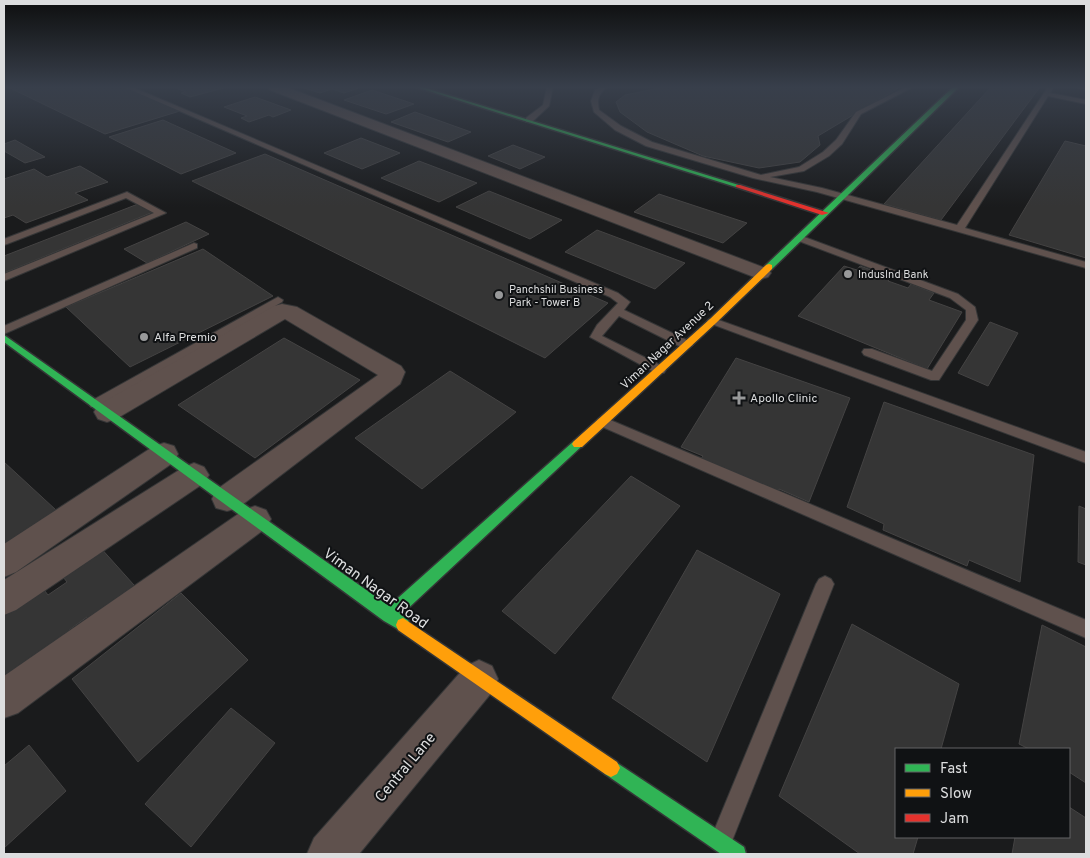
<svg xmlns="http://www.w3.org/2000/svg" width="1090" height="858" viewBox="0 0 1090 858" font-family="Overpass,sans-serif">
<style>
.building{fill:#353535;stroke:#444343}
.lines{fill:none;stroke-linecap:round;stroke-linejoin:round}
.lane-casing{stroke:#353637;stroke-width:2}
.street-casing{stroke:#353637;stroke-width:2}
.fast-casing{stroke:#353637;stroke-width:3}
.slow-casing{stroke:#353637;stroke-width:3}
.jam-casing{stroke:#353637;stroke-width:3}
.lane{fill:#5f514d;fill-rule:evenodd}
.street{fill:#5f514d;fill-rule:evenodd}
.fast{fill:#30b455;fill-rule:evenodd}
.slow{fill:#ff9f0a;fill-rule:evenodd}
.jam{fill:#e5322d;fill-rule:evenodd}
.poi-dot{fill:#98999a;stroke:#101214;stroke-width:2}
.labels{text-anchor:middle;stroke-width:4;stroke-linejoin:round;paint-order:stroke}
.far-poi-label{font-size:11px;fill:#dcddde;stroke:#101214;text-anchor:start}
.poi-label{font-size:12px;fill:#dcddde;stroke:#101214;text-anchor:start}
.street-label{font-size:12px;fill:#dcddde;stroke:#101214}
.near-street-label{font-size:15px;fill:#dcddde;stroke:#101214}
</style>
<rect width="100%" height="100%" fill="#1a1b1c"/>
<!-- building -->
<g class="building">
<path d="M8 87H122L180 111 105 134Z"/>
<path d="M173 87H227L190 97 181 93 186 92Z"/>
<path d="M301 87H362L344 93 332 89 320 93Z"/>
<path d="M664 87H900L818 136 820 145 800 162 759 168 703 156 647 132 620 112 616 102 625 95Z"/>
<path d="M991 87H1040L941 220 884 204Z"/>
<path d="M372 90 414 104 386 114 344 100Z"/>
<path d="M255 97 291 110 273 117 269 115 249 122 241 118 247 116 224 107Z"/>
<path d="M415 112 471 132 448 142 391 122Z"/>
<path d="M163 120 236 153 181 174 109 137Z"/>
<path d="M361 138 400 153 362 169 324 153Z"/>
<path d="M15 140 45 157 25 163 4 151V144Z"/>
<path d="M1065 141 1086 146V258L1009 235Z"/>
<path d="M513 145 545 157 520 169 488 156Z"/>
<path d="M265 154 608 303 545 358 192 181Z"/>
<path d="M419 161 477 183 439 202 381 178Z"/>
<path d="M80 166 108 182 75 193 88 200 26 223 13 215 4 218V179L34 169 47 177Z"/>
<path d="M489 191 562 220 530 239 456 207Z"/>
<path d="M659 194 747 223 723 243 634 212Z"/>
<path d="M138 204 153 212 4 273V256Z"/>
<path d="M186 222 209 234 147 263 124 249Z"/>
<path d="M597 230 685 263 655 289 565 252Z"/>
<path d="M203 249 273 296 130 367 66 307Z"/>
<path d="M844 266 857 270 860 266 891 277 888 281 908 288 911 284 934 293 929 300 962 312 927 369 798 316Z"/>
<path d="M990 322 1018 333 988 386 958 373Z"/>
<path d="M284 338 360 380 255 458 178 405Z"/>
<path d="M736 358 850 398 809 502 779 489 778 494 700 460 703 456 681 447Z"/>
<path d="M450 371 516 412 422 489 355 438Z"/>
<path d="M884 402 1034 455 1020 582 969 560 967 566 883 530 884 524 847 507Z"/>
<path d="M4 462 56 510 4 545Z"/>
<path d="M631 476 680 506 555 654 502 611Z"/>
<path d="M1079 506 1086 509V565L1078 562Z"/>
<path d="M99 546 142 594 96 628 87 617 69 630 78 641 30 669 4 688V610L41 586 48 595 67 582 60 573Z"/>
<path d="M697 550 780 594 707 762 612 698Z"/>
<path d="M181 593 248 660 138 762 72 679Z"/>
<path d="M852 624 959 684 941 749H896V837H918L913 854H860L779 796Z"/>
<path d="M1042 625 1086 647V783L1069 772V749H1029L1019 744Z"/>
<path d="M231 708 275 743 191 847 145 804Z"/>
<path d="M29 745 66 791 4 848V766Z"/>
<path d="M1069 807 1086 818V854H1012L1015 837H1069Z"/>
</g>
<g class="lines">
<!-- lane casing -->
<g class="lane-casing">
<g id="lane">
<path d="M124 87H132L618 293 630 302 624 310 691 342 693 345 687 349 683 348 619 316 602 336 664 367 666 370 664 373H656L590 337 597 325 618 303 610 297Z"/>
<path d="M547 87H553L549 106 532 122H526V118L543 105Z"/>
<path d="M600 87H607C598 95 597 98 599 110L621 126 652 142 761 175 799 167 823 152 836 140 856 112 906 87H913L861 114 842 144 829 156 804 171 770 177 822 188 957 225 1044 93 1048 87H1054L1050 93 1086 100V104L1048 96 965 228 1086 262V268L817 192 753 178 646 146 615 130 594 112 591 101 595 90Z"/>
<path d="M1078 87H1086V90L1079 88Z"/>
<path d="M127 192 166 213 4 281V274L154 213 126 198 7 244 4 245V239Z"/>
<path d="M799 235 958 294 975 307 978 320 939 380H931L864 355 862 352 864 349H872L932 371 966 320V310L950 298 796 240 794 238Z"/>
<path d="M194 243 197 244V248L4 334V326Z"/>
<path d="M278 297 283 300 282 302 101 407H91L89 404 91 401Z"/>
<path d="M713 318 1086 452V463L709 323 707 321 709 319Z"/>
<path d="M603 417 1086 620V638L598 425 596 422 598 419Z"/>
<path d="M825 576 831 579 834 584 730 846 722 849 714 846 711 838 816 584 819 579Z"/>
</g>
</g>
<!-- street casing -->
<g class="street-casing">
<g id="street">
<path d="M269 87H286L768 269 771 273 768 277 761 279 754 277 270 90Z"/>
<path d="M282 304 297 307 401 366 405 372 400 384 238 508 227 511 216 508 212 499 216 490 378 375 285 319 116 419 107 422 98 419 94 412 98 405 274 306Z"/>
<path d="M164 443 174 446 178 454 174 462 16 572 4 577V544L154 446Z"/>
<path d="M194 463 204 467 209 475 204 483 16 610 4 615V580L184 467Z"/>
<path d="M255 506 266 510 271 519 266 528 18 713 4 718V676L244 510Z"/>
<path d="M479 660 492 666 498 679 492 692 359 854H307L314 838 466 666Z"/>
</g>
</g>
<!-- fast casing -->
<g class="fast-casing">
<g id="fast">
<path d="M416 87H422L742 186 736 187Z"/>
<path d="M953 87H959L772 269H766V265Z"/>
<path d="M4 335 389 606 574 441H582L584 444 401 615 408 620 410 625 408 630 403 632 384 621 4 342Z"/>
<path d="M611 759 744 847 746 854H721L605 774 602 768 605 762Z"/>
</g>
</g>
<!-- slow casing -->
<g class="slow-casing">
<g id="slow">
<path d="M769 264 772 265V269L716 323 582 447H574L572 444 574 441 710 319 766 265Z"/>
<path d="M403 618 617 762 620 768 617 774 611 777 605 774 398 630 396 625 398 620Z"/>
</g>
</g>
<!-- jam casing -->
<g class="jam-casing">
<path id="jam" d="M736 185H740L829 213 822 215 736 187Z"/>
</g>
<!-- lane -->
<use href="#lane" class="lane"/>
<!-- street -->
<use href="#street" class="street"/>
<!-- fast -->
<use href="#fast" class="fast"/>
<!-- slow -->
<use href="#slow" class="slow"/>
<!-- jam -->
<use href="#jam" class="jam"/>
</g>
<!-- sky -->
<linearGradient id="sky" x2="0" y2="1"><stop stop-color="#0e0f0f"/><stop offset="0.42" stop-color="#383f4b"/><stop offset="1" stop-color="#383f4b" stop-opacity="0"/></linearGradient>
<rect width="1090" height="207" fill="url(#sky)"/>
<!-- markers -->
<g class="poi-dot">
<circle cx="848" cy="274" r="5"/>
<circle cx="499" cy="295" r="5"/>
<circle cx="144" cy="337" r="5"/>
<path d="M736.5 390.5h5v5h5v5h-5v5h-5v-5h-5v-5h5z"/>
</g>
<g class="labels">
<!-- far-poi labels -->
<g class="far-poi-label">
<text x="858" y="278">IndusInd Bank</text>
<text x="509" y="293">Panchshil Business<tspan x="509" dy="13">Park - Tower B</tspan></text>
</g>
<!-- poi labels -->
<g class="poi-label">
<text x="154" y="341">Alfa Premio</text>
<text x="750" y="402">Apollo Clinic</text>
</g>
<!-- street labels -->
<g class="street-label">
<text transform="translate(667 345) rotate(-43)" y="4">Viman Nagar Avenue 2</text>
</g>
<!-- near-street labels -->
<g class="near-street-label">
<text transform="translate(376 588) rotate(36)" y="5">Viman Nagar Road</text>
<text transform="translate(405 767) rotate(-50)" y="5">Central Lane</text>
</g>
</g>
<!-- border -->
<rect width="1090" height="858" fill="none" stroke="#dcddde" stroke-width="10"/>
<!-- legend -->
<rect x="895" y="748" width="175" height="90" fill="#101214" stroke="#626365"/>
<rect x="905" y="764" width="25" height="8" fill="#30b455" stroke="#626365"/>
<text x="940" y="773" font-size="15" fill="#dcddde">Fast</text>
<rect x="905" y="789" width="25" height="8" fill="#ff9f0a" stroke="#626365"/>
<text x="940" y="798" font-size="15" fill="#dcddde">Slow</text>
<rect x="905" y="814" width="25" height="8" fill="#e5322d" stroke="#626365"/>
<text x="940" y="823" font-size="15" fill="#dcddde">Jam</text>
</svg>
